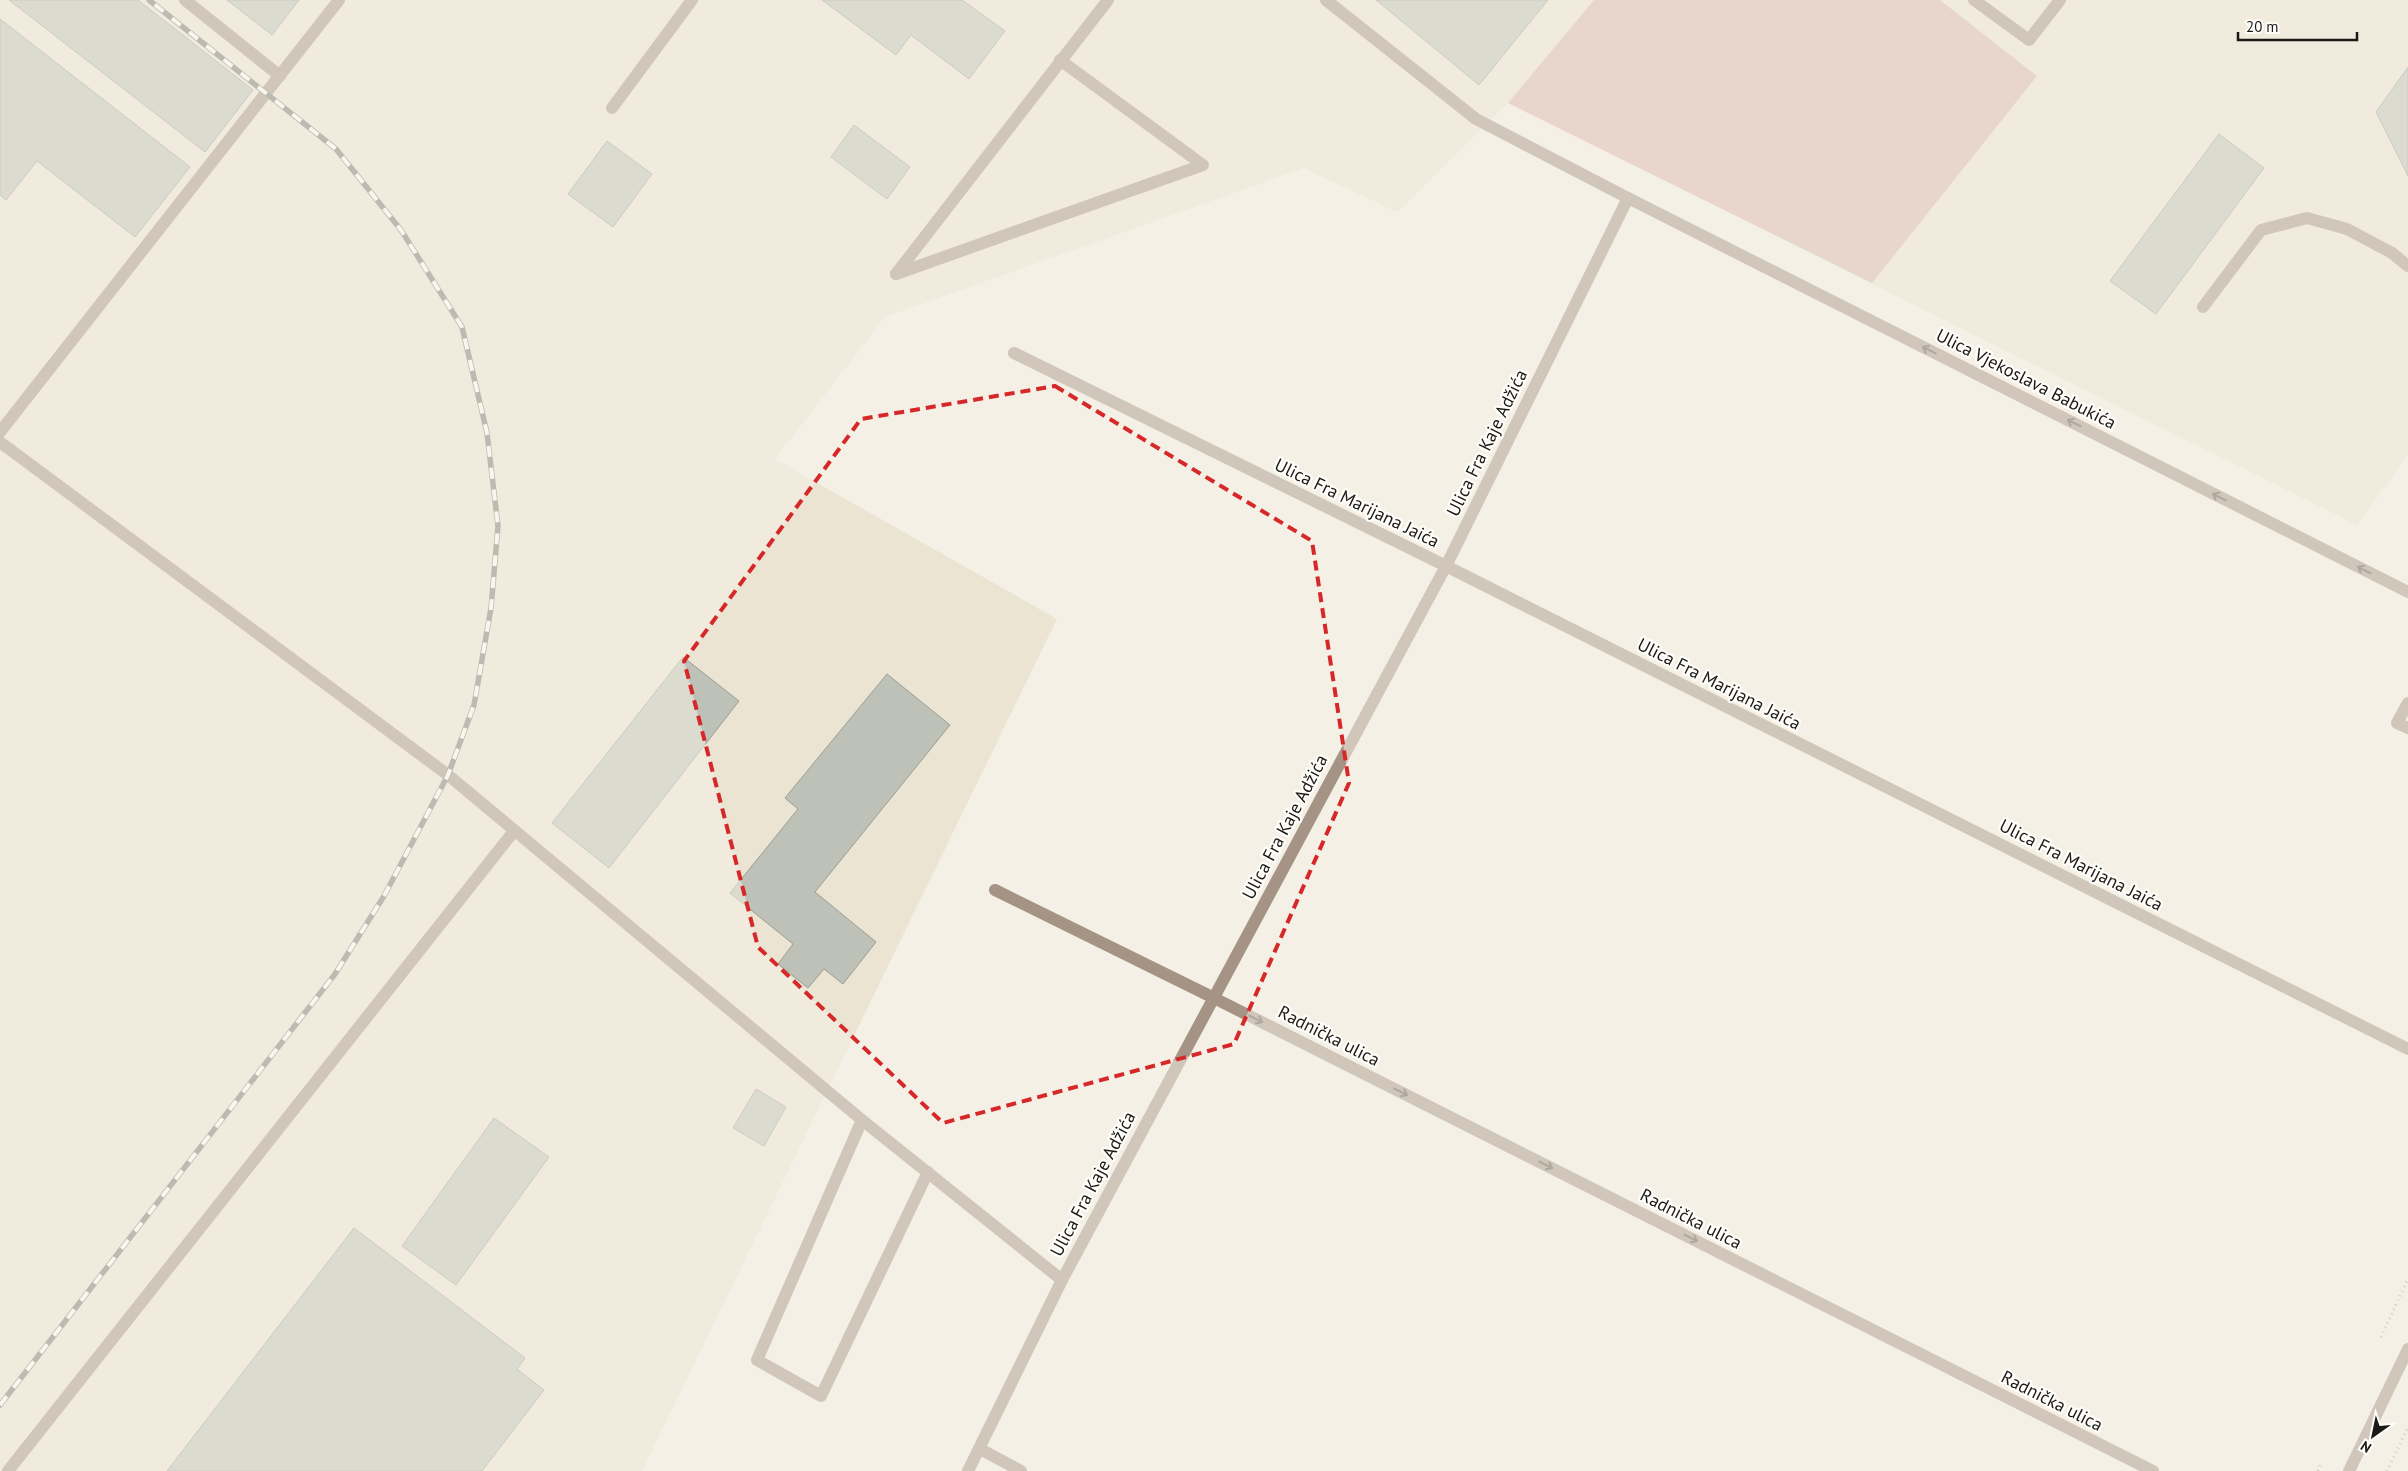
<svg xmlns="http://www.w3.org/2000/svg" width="2408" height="1471" viewBox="0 0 2408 1471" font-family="'PT Sans',sans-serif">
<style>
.built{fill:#ebe4d3}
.green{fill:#d9b6b0}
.building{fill:#bec1b7;stroke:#9b9e94}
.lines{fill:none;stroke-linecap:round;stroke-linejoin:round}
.path{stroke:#a4a199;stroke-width:3;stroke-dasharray:1 4;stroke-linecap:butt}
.service{stroke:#a59386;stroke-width:12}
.minor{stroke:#a59386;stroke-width:12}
.rail-casing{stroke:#7b7872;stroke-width:5.5}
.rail{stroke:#fffdf9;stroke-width:4;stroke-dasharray:11;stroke-linecap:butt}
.oneway{stroke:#595048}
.marked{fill:none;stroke:#d62828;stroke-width:4;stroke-dasharray:10 6;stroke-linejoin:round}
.labels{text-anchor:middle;stroke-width:4.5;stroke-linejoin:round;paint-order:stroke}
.street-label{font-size:18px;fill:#1a1915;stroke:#fffdf9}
</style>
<rect width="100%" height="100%" fill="#f4f0e6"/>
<!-- built -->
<path class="built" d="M0 0H2408V455L2357 525 1508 103 1397 212 1304 168 885 317 775 459 1057 619 642 1471H0Z"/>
<!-- green -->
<path class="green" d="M1594 0H1940L2037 76 1872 283 1508 103Z"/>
<!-- building -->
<g class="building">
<path d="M9 0H138L253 90 205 152Z"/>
<path d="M227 0H299L272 35Z"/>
<path d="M822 0H962L1005 31 969 79 911 35 896 55Z"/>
<path d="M1376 0H1548L1479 85Z"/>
<path d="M0 19 190 167 135 237 37 161 6 200 0 195Z"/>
<path d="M2408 67V176L2376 112Z"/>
<path d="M854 125 910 167 887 199 831 157Z"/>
<path d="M2219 134 2264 168 2156 314 2110 281Z"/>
<path d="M607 141 652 174 613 227 568 194Z"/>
<path d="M683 657 739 701 609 868 552 823Z"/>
<path d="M887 674 950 725 815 892 876 942 843 984 824 969 808 988 778 964 793 944 730 893 798 809 785 798Z"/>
<path d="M756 1089 786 1107 764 1146 733 1128Z"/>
<path d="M494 1118 549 1157 456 1285 402 1246Z"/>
<path d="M354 1228 525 1358 517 1369 544 1390 482 1471H167Z"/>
</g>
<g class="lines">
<!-- path -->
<g class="path">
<path d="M2381 1337 2408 1279"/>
<path d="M2318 1471 2321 1463"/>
<path d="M2387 1471 2408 1427"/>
</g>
<!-- service -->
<g class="service">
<path d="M185 0 280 76"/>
<path d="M1326 0 1476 119 1628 198"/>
<path d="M1974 0 2029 40 2060 0"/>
<path d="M612 108 692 0"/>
<path d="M896 274 1203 165 1060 60"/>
<path d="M896 274 1108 0"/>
<path d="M2203 307 2261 230 2307 218 2347 229 2392 253"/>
<path d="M0 432 339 0"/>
<path d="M0 442 448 775 862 1120 1062 1280"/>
<path d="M2408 703 2397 723 2408 728"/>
<path d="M995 890 1212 997"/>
<path d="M862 1120 757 1360 821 1396 928 1172"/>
<path d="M8 1471 514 831"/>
</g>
<!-- minor -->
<g class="minor">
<path d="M2392 253 2408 266"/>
<path d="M1014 353 1446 566 2408 1049"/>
<path d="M1212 997 2153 1471"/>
<path d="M980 1449 1021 1471"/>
<path d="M968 1471 1062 1280 1446 566 1628 198 2408 592"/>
<path d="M2349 1471 2408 1349"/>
</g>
<!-- rail casing -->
<g class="rail-casing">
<path id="rail" d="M0 1405 335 974 384 896 448 775 474 705 491 608 498 526 487 433 462 327 401 230 336 149 149 0"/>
</g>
<!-- rail -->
<use href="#rail" class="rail"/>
</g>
<!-- one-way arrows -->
<defs><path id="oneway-shaft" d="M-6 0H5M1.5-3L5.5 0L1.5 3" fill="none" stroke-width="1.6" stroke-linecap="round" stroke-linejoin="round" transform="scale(1.25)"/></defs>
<g class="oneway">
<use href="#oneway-shaft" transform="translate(1929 350) rotate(-153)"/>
<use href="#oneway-shaft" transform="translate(2074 423) rotate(-153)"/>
<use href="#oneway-shaft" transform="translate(2219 497) rotate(-153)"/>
<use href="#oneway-shaft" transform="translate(2364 570) rotate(-153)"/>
<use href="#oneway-shaft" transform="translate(1256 1019) rotate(27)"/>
<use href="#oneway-shaft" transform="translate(1401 1092) rotate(27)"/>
<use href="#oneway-shaft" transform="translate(1546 1165) rotate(27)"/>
<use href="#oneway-shaft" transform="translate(1691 1238) rotate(27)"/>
</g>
<!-- marked area -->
<path d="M0 0H2408V1471H0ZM1055 386 1312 541 1349 783 1234 1044 943 1123 758 947 684 661 861 419Z" fill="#f4f0e6" fill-opacity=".55" fill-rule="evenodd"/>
<path class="marked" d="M1055 386 1312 541 1349 783 1234 1044 943 1123 758 947 684 661 861 419Z"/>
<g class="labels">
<!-- street labels -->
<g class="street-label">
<text transform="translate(2026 379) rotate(27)" y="6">Ulica Vjekoslava Babukića</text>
<text transform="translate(1487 443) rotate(-64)" y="6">Ulica Fra Kaje Adžića</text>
<text transform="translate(1357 503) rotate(26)" y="6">Ulica Fra Marijana Jaića</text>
<text transform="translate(1719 684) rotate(27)" y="6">Ulica Fra Marijana Jaića</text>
<text transform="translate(1285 827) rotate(-62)" y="6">Ulica Fra Kaje Adžića</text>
<text transform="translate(2081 865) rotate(27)" y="6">Ulica Fra Marijana Jaića</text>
<text transform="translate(1329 1036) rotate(27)" y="6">Radnička ulica</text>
<text transform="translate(1093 1184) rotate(-62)" y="6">Ulica Fra Kaje Adžića</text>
<text transform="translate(1691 1219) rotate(27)" y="6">Radnička ulica</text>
<text transform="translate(2052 1401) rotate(27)" y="6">Radnička ulica</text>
</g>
</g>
<!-- north arrow -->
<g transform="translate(2373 1436) rotate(213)" stroke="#fffdf9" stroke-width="4" paint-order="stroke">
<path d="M0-4L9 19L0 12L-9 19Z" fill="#1a1915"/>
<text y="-8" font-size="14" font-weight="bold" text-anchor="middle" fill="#1a1915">N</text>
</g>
<!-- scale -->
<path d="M2238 32v8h119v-8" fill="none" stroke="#1a1915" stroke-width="2.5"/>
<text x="2246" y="32" font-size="15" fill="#1a1915" stroke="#fffdf9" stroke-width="4" paint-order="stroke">20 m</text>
</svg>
